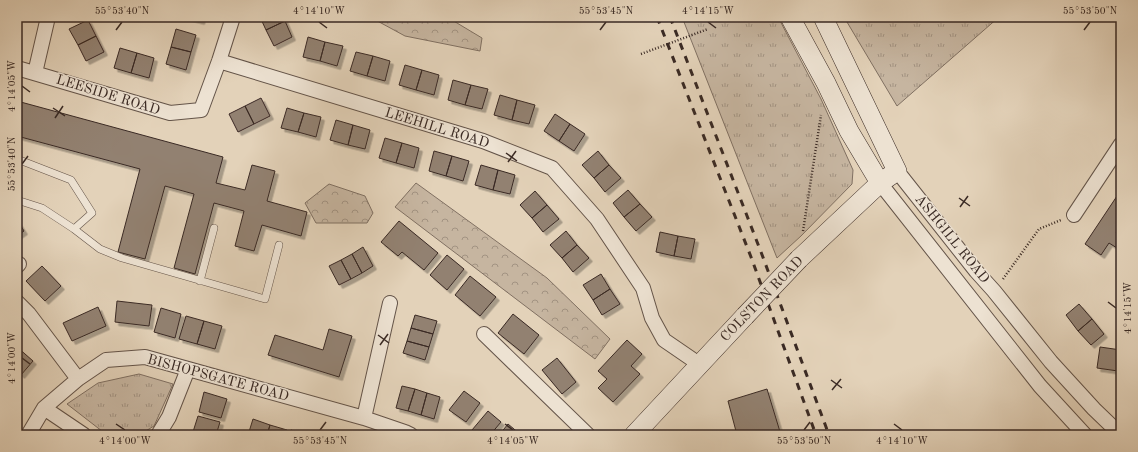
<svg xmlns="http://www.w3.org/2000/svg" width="1138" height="452" viewBox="0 0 1138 452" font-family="'Old Standard TT',serif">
  <defs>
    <pattern id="grass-tufts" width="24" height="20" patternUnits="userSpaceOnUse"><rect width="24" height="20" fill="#c6b5a0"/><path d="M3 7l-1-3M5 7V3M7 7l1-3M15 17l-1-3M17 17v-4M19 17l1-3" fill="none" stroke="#a29382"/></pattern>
    <pattern id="forest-crowns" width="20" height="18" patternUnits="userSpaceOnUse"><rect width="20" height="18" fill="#c6b5a0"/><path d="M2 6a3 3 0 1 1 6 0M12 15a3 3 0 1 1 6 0" fill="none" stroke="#a29382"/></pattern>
    <filter id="shadow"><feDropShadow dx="3.5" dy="3.5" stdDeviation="0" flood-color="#0004"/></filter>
  </defs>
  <rect width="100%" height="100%" fill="#e3d2b9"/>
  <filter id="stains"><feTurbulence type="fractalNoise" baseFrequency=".005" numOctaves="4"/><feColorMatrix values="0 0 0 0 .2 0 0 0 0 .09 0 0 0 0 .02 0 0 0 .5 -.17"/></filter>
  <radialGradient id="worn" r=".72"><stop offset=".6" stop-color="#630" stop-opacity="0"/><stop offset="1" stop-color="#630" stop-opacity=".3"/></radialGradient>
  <path fill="url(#grass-tufts)" stroke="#807062" d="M682,17H778L821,99L853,170L852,184L801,236L777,258Z
    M844,17H999L897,106Z
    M139,374L173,384L154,426L139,435H107L67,404L98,383Z"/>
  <path fill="url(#forest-crowns)" stroke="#807062" d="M370,17H447L482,38L480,51L405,36Z
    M416,183L547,278L610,339L595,359L395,207Z
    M329,184L365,196L373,213L367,223H316L305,203Z"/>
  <path fill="#928171" stroke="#3a2a24" filter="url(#shadow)" d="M186,17H202L201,21Z
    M260,17H283L285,21L266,30Z
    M88,20L96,36L78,45L69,29Z
    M285,21L292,37L274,46L266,30Z
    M176,29L196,35L191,52L171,47Z
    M96,36L104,52L86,61L78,45Z
    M308,37L325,42L320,61L303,57Z
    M325,42L343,46L337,66L320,61Z
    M171,47L191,52L186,70L166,64Z
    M120,48L137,53L131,73L114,68Z
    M356,52L373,56L367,76L350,71Z
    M137,53L154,58L149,78L131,73Z
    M373,56L390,61L385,81L367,76Z
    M405,65L422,70L416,90L399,85Z
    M422,70L439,75L434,95L416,90Z
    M453,80L471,85L465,105L448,100Z
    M471,85L488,89L482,109L465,105Z
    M500,95L517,100L512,120L494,115Z
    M261,98L270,116L254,124L245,106Z
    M517,100L535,105L529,124L512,120Z
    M17,101L223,157L216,183L245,190L252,165L275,171L267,201L307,212L301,236L262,225L254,251L235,246L244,211L214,203L195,274L174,268L194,194L165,186L145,259L118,252L140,169L17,136Z
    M245,106L254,124L238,132L229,114Z
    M287,108L304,113L298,132L281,128Z
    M304,113L321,117L316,137L298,132Z
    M555,114L570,124L559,141L544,131Z
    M336,120L353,125L348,145L330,140Z
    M570,124L585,134L574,151L559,141Z
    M353,125L370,130L365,149L348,145Z
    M385,138L402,143L396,163L379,158Z
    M402,143L419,148L414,168L396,163Z
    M434,151L452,156L446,176L429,171Z
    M598,151L609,165L594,178L582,165Z
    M452,156L469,161L463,181L446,176Z
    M481,165L498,170L493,190L475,185Z
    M609,165L621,178L605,192L594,178Z
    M498,170L515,175L510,194L493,190Z
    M628,190L640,204L624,217L613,203Z
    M1121,190V226L1116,233L1121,236V242L1117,248L1109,243L1101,255L1085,244Z
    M535,191L547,205L532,218L520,205Z
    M640,204L652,217L636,231L624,217Z
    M547,205L559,219L543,232L532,218Z
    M17,220L24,231L17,236Z
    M399,221L438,253L424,270L402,252L398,256L381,242Z
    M566,231L577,245L562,258L550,245Z
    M660,232L678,236L674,256L656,252Z
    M678,236L695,239L691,259L674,256Z
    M577,245L589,258L573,272L562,258Z
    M363,247L373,266L362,273L352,254Z
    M352,254L362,273L351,279L341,260Z
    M447,255L464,269L447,290L430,275Z
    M341,260L351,279L339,285L329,266Z
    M42,266L61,286L45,301L26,281Z
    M601,274L610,289L593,300L583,285Z
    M470,276L496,297L480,316L455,295Z
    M610,289L620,304L602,315L593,300Z
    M117,301L152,305L149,326L115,322Z
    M1079,304L1092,319L1078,331L1066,315Z
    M98,307L106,326L72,341L63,323Z
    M161,308L181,314L175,338L154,332Z
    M513,314L539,335L524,354L498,333Z
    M415,315L437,321L433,334L411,328Z
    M186,316L204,321L197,344L179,339Z
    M1092,319L1104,334L1091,345L1078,331Z
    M204,321L222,326L215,349L197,344Z
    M411,328L433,334L429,347L407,341Z
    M329,329L352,336L339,377L268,355L275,335L323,350Z
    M627,340L642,354L631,366L640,374L613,402L598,388L607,379L598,371Z
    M407,341L429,347L425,360L403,353Z
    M17,347L33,361L21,375L17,371Z
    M1100,347L1121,350L1118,371L1097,368Z
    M1121,355V372L1118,371Z
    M557,358L576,382L562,394L542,370Z
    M402,386L415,389L408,411L396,408Z
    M415,389L427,393L421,415L408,411Z
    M767,389L781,435H737L728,401Z
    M464,391L480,403L466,422L449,410Z
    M204,392L227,399L221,418L199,412Z
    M427,393L440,397L434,419L421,415Z
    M488,411L501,422L490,435H478L472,430Z
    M198,416L220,422L216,435H192Z
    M253,419L270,425L267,435H248Z
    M508,424L521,435H499Z
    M270,425L287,430L285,435H267Z
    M291,430L307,435H290Z"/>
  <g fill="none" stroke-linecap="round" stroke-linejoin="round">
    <defs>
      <path id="lane" d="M17,159L71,180L92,213L74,229L42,208L17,200
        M74,229L100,249L122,258L265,299L279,245
        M200,281L214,228
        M1071,435L1077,427"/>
      <path id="street" d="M219,61L483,141L552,168L597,219L643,288L652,318L664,340L699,364
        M17,68L170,113L201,110L219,61L233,17
        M35,73L48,17
        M897,171L976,271L994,291L1051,362L1094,409L1121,435
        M880,183L1040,386L1085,435
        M1074,215L1121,144
        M17,266L19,264
        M17,302L29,314L78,379
        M484,334L588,435
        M44,408L84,435
        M364,418L390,303
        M28,435L44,408L78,379L106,360L145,357L364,418L405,432L411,435
        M158,435L169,417L188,369"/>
      <path id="secondary" d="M790,17L826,83L849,131L880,183
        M799,259L880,183L897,171L823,17
        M634,435L745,316"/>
    </defs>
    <use href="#lane" stroke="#645449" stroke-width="8"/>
    <use href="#street" stroke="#645449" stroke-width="16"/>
    <use href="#secondary" stroke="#3a2a24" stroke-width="20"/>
    <path stroke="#3a2a24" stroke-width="2.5" stroke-dasharray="1 2" stroke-linecap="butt" d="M803,231L821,115
      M1003,279L1039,229L1061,220"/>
    <use href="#lane" stroke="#ede2d2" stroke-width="7"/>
    <use href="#street" stroke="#ede2d2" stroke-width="14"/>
    <use href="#secondary" stroke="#ede2d2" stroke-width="19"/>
    <path stroke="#3a2a24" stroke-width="3" stroke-dasharray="7 7" stroke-linecap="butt" d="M657,17L751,257L816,435
      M670,17L761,252L829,435"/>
    <defs>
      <path id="secondary-bridge" d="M745,316L799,259"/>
    </defs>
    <use href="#secondary-bridge" stroke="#3a2a24" stroke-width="20" stroke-linecap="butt"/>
    <path stroke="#3a2a24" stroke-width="2.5" stroke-dasharray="1 2" stroke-linecap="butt" d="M641,54L708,29"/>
    <use href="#secondary-bridge" stroke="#ede2d2" stroke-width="19"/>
  </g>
  <path fill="none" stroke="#3a2a24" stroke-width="1.5" d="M319,22L327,28M708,22L716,28M116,30L122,22M600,30L606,22M1084,30L1090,22M22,86L30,92M53,108L65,116M55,118L63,106M506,153L517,161M508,162L516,151M22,164L28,156M959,198L970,206M960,207L968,196M1108,302L1116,308M378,335L389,343M380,345L388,334M22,358L30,364M831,380L842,388M832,390L841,379M116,424L125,430M505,424L513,430M894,424L902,430M320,430L326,422M804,430L810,422"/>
  <g text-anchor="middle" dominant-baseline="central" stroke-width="3" stroke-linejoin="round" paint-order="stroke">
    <g font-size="14" fill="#3a2a24" stroke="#ede2d2">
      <text transform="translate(108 95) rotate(17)">LEESIDE ROAD</text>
      <text transform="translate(437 128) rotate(17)">LEEHILL ROAD</text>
      <text transform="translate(952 239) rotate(51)">ASHGILL ROAD</text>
      <text transform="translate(762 299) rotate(-46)">COLSTON ROAD</text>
      <text transform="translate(218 378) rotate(15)">BISHOPSGATE ROAD</text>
    </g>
  </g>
  <rect width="1138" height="452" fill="none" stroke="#e3d2b9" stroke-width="44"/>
  <rect x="22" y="22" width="1094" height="408" fill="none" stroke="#3a2a24" stroke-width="1.5"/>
  <g font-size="10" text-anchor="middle" fill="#3a2a24">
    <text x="122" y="14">55°53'40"N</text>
    <text x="319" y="14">4°14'10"W</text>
    <text x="606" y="14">55°53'45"N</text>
    <text x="708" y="14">4°14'15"W</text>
    <text x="1090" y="14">55°53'50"N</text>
    <text transform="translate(11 86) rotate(-90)" y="4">4°14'05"W</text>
    <text transform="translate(11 164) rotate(-90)" y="4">55°53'40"N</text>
    <text transform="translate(1127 308) rotate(-90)" y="4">4°14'15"W</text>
    <text transform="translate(11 358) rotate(-90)" y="4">4°14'00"W</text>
    <text x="125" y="444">4°14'00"W</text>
    <text x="320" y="444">55°53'45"N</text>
    <text x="513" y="444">4°14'05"W</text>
    <text x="804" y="444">55°53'50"N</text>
    <text x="902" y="444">4°14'10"W</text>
  </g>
  <rect width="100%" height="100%" filter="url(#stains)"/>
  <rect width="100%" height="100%" fill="url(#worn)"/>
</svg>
